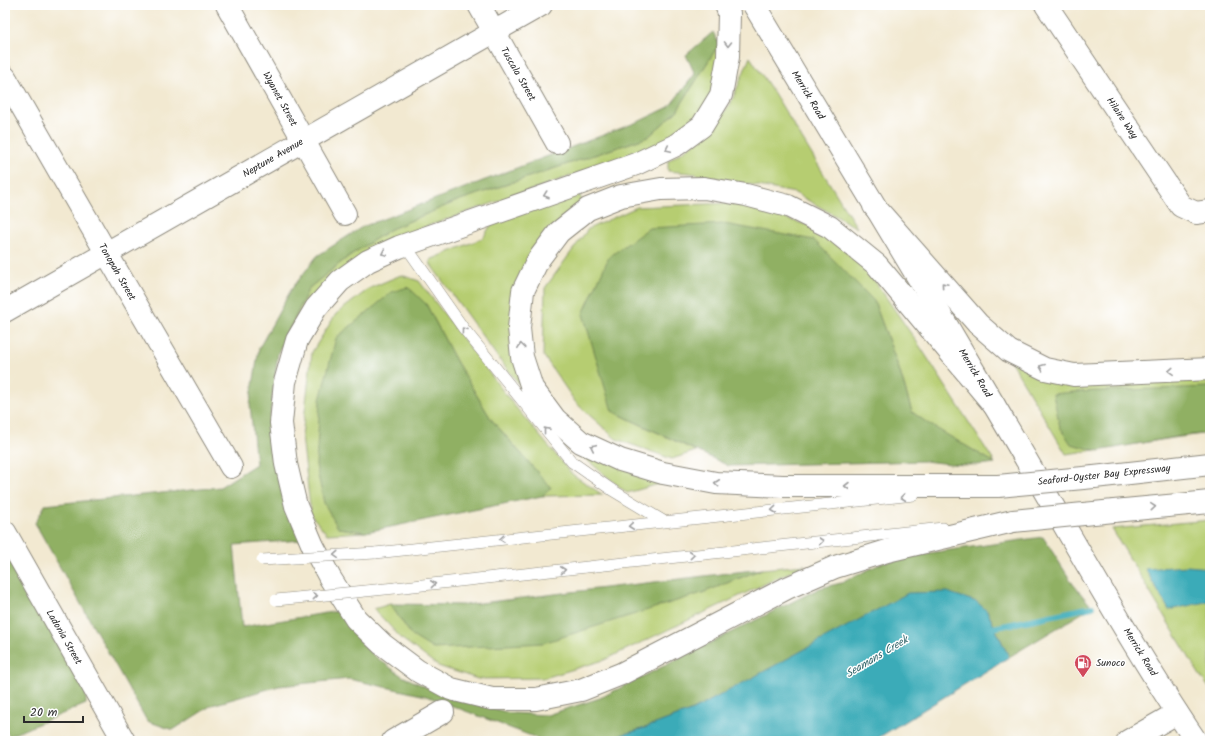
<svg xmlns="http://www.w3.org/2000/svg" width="1215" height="746" viewBox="0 0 1215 746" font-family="Kalam,sans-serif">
  <rect width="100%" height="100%" fill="#fff"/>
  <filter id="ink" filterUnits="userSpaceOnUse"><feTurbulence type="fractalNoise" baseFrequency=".025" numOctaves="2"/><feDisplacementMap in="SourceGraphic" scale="8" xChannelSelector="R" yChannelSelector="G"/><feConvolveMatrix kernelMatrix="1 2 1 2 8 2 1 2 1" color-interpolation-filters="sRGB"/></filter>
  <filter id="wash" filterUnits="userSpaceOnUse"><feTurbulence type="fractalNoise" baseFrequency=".012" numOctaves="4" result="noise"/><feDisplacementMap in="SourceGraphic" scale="16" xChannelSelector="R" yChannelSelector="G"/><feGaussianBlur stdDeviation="0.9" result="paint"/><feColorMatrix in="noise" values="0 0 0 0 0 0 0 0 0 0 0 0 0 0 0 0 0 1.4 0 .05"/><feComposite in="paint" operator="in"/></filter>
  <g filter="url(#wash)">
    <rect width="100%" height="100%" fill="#f2e9d1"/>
    <path fill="#b6cd71" stroke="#707c4e" d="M719,44L720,63L709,102L687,128L651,148L396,237L312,301L278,353L309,288L349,256L391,229L457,201L648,137L677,111Z
      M750,57L774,93L857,228L795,193L690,173L668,171V161L702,139L730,105Z
      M578,192L584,205L528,262L523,382L570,438L666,482L627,493L564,441L496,355L431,265L430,260L483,238L494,220Z
      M730,203L808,225L859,258L921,348L995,463L928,424L912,412L899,369L874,301L612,411L696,451L672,459L616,439L576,403L543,355L545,288L588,229L637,207Z
      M401,275L419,281L513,404L572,474L603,495L542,496L551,488L491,419L456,361L426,304L338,528L366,532L327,534L311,515L302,436L312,352L336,314L370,288Z
      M1010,360L1040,374L1210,375V433C1162,439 1114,448 1066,454Z
      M1210,520V689L1199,674L1112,529Z
      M805,565L604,660L544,678L478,679L438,666L402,639L374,609L390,604L412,636L702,593L762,569Z"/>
    <path fill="#90b063" stroke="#5e6e47" d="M713,32L719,44L677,111L648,137L457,201L391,229L349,256L309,288L278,353L270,417L293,523L302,540L234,545L242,627L338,611L373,655L402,676L448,697L510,713L547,715L600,698L820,588L841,583L882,563L929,553L1043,537L1073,584L1092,607L1009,657L987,611L693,710L642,729L621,735L617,741H540L534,737L426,696L349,679L279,686L212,705L173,730L147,721L35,523L45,505L220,487L256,464L250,404L259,348L291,290L317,256L362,227L640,121L669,107L695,74L686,55Z
      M724,224L814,240L874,301L899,369L912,412L929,424L995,463C971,467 949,464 925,461L729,466L612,411L583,314L609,257L649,228Z
      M408,287L426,304L456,361L491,419L551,488L542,496L366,532L338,528L324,503L316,465L320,400L336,338L392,292Z
      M1210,387V433L1181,436L1098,451L1071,444L1060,427L1053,394L1074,392Z
      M5,552L86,689V704L9,736L5,730Z
      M762,569L702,593L543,643L433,649L412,636L390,604L464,605Z"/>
    <path fill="#3babb8" stroke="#336b72" d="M1187,566L1210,568V601L1169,610L1145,569Z
      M947,592L977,602L987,611L1009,657L873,741H617L621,735L642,729L693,710L908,593Z"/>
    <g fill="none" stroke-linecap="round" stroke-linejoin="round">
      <path stroke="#3babb8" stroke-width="6" d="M988,629L1092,607"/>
    </g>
  </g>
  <g filter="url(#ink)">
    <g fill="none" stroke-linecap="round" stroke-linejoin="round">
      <defs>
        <path id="lane" d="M405,245L464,329L572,462L612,490L665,522
          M375,553L914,495
          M395,588L943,528"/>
        <path id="street" d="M227,5L345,214
          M479,5L557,143
          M1046,5L1181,206L1196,213L1210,211
          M5,77L107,254L231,467
          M5,311L541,5
          M5,532L124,741
          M393,741L443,712
          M1128,741L1177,713"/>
        <path id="primary" d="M754,5C834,138 915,271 994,405C1061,517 1123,633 1196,741"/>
        <path id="highway" d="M726,5L729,13L728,57L721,95L702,126L676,145L636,164L399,247L368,261L340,281L316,308L297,340L285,382L281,423L286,464L296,506L313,546L330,578L356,619L382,644L418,671L451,689L492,699H536L581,690L621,674L787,588L835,567L887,551L1013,521
          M874,206L978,324L1009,351L1045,369L1074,375L1210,369
          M994,405L877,265L830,227L788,206L746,195L704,188L661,189L621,196L588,209L559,232L538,260L523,291L519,328L522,357L532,388L555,419L581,442L620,460L663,473L716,483L783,486H998
          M1094,477L1210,464
          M1114,511L1210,502"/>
      </defs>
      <use href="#lane" stroke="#8e8a7e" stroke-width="12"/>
      <use href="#street" stroke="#8e8a7e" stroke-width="24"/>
      <use href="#primary" stroke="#8e8a7e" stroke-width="24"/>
      <use href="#highway" stroke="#8e8a7e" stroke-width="24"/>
      <use href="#lane" stroke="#fff" stroke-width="11"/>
      <use href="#street" stroke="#fff" stroke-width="22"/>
      <use href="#primary" stroke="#fff" stroke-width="22"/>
      <use href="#highway" stroke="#fff" stroke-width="22"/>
      <defs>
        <path id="lane-bridge" d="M262,560L375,553
          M276,600L395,588"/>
        <path id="highway-bridge" d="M998,486L1094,477
          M1013,521L1114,511"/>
      </defs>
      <use href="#lane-bridge" stroke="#8e8a7e" stroke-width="12" stroke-linecap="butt"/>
      <use href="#highway-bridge" stroke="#8e8a7e" stroke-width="24" stroke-linecap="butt"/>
      <use href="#lane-bridge" stroke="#fff" stroke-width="11"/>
      <use href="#highway-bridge" stroke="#fff" stroke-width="22"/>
    </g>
    <defs><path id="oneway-chevron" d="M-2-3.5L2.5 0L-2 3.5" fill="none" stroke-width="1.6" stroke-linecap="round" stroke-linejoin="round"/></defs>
    <g stroke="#a0a0a0">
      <use href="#oneway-chevron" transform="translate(728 44) rotate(91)"/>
      <use href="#oneway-chevron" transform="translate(668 149) rotate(155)"/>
      <use href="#oneway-chevron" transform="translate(546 195) rotate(161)"/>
      <use href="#oneway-chevron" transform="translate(384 253) rotate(155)"/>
      <use href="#oneway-chevron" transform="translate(944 285) rotate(-131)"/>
      <use href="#oneway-chevron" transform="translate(464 330) rotate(-127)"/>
      <use href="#oneway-chevron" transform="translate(521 346) rotate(-97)"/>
      <use href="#oneway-chevron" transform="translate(1042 367) rotate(-158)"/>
      <use href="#oneway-chevron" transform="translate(1171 371) rotate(177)"/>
      <use href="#oneway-chevron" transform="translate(546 430) rotate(-129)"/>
      <use href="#oneway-chevron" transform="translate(593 447) rotate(-155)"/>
      <use href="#oneway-chevron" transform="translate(717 483) rotate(-174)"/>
      <use href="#oneway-chevron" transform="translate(847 486) rotate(-180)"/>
      <use href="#oneway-chevron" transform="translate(903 497) rotate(174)"/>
      <use href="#oneway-chevron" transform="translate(1153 507) rotate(-5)"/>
      <use href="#oneway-chevron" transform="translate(774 510) rotate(174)"/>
      <use href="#oneway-chevron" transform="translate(631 526) rotate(174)"/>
      <use href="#oneway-chevron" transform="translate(502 539) rotate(174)"/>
      <use href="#oneway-chevron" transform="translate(821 541) rotate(-6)"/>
      <use href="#oneway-chevron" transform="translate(336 555) rotate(176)"/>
      <use href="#oneway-chevron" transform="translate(692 555) rotate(-6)"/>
      <use href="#oneway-chevron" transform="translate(563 570) rotate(-6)"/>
      <use href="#oneway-chevron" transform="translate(433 584) rotate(-6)"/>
      <use href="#oneway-chevron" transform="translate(315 596) rotate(-6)"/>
    </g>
  </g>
  <defs>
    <symbol id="fuel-pin" viewBox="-11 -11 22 30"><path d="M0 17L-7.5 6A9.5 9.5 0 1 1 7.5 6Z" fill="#d1495b" stroke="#fff"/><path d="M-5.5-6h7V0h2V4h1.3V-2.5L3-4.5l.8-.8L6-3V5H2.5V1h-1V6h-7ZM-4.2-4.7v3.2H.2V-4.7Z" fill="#fff"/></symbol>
  </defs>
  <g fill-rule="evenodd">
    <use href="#fuel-pin" x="1073" y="653" width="20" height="27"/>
  </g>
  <g text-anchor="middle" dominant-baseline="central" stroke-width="3" stroke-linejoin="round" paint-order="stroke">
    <g font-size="10" fill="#2b2b2b" stroke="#fff">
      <text transform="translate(518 74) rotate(60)">Tuscala Street</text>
      <text transform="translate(808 95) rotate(59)">Merrick Road</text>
      <text transform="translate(280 99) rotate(61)">Wyanet Street</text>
      <text transform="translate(1122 118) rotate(56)">Hilaire Way</text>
      <text transform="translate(273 158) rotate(-30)">Neptune Avenue</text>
      <text transform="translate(117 272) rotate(60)">Tonopah Street</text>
      <text transform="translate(975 373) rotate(59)">Merrick Road</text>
      <text transform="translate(1104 475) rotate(-6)">Seaford-Oyster Bay Expressway</text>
      <text transform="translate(64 637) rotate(60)">Ladonia Street</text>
      <text transform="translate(1140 652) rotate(58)">Merrick Road</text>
    </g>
    <g font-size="10" fill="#2b2b2b" stroke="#fff" text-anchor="start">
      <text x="1096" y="663">Sunoco</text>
    </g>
    <g font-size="11" font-style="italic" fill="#32656a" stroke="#fff">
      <text transform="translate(877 657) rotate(-31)">Seamans Creek</text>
    </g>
  </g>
  <rect width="1215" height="746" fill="none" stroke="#fff" stroke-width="20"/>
  <path d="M24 716v6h59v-6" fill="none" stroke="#2b2b2b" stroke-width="2"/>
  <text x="30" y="716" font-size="12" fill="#2b2b2b" stroke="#ffffff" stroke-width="3" paint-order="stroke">20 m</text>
</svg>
